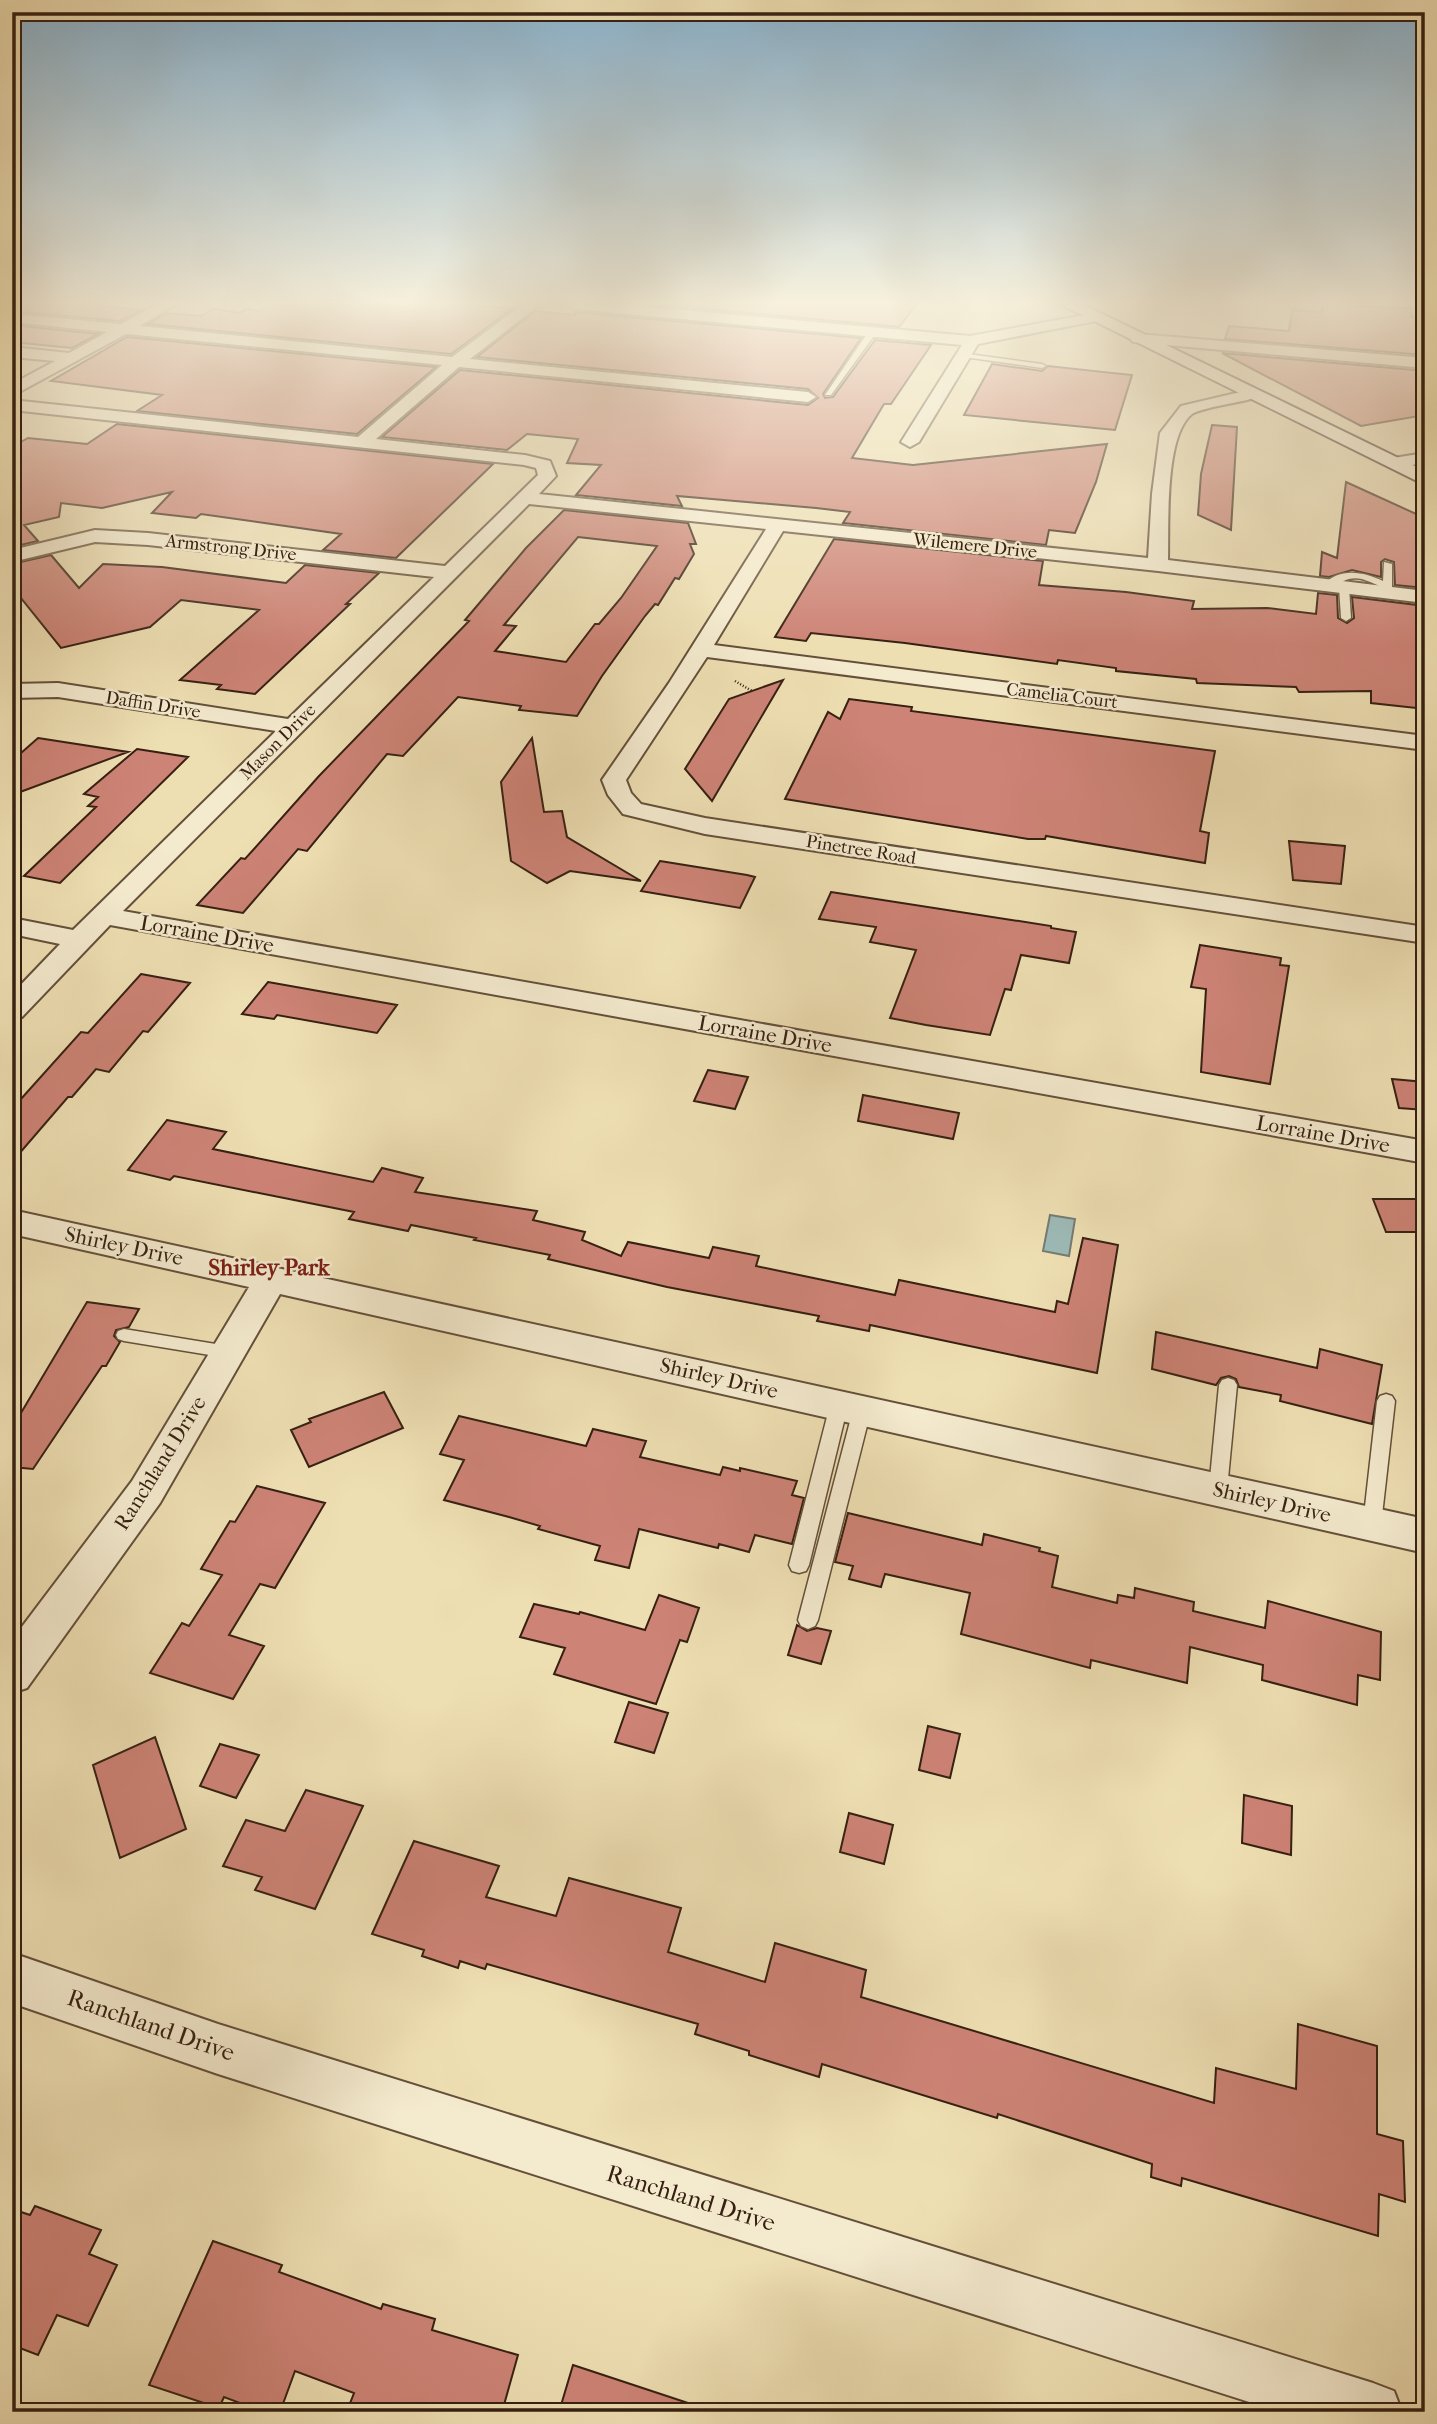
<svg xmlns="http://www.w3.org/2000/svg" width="1437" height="2424" viewBox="0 0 1437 2424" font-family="'IM FELL French Canon',serif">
  <rect width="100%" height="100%" fill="#eedfb3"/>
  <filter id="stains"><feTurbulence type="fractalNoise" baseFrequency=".00286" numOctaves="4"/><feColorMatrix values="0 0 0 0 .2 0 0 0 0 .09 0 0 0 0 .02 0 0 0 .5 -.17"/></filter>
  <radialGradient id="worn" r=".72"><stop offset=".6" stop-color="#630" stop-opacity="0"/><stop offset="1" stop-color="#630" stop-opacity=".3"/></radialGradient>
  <path fill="#9dbab7" stroke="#747c75" stroke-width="2" d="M1050,1215L1075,1219L1069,1256L1043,1251Z"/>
  <path fill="#cd8376" stroke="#362012" stroke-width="2" fill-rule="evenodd" d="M12,305H93L141,310L120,321L12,311Z
    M269,305H478L512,309L451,354L148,324L167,313L201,316L213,309L240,313L247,309L260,311Z
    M661,305H916L899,327Z
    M1322,305L1411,308L1412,317L1425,318V355L1225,339L1229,326L1289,331L1292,310L1322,312Z
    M535,311L575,315V312L861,338L823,394L825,398L833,397L875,340L931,345L891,404H884L852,458L913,465L1107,444L1096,482L1075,533L1049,530L1046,545L843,523L850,512L816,508L677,496L682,506L576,495L601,465L567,463L578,439L527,434L507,450L382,437L460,370L808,405L818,398L808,389L477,357Z
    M12,325L98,334L72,348L12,342Z
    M127,337L436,367L357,434L137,411L162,395L51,381Z
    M1222,353L1425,371V415L1361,426Z
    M992,364L1042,371L1048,366L1132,375L1115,430L964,415Z
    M117,424L493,464L396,558L323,550L341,534L201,514L196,518L152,513L172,492L102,508L61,503L59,517L24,525L38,541L12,547V447L28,438L87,444Z
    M1212,425L1237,427L1231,530L1198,515L1201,474Z
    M1346,482L1425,518V588L1395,585L1394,562L1385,559L1381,562V577L1352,570L1329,577L1320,576L1322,552L1337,558Z
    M564,510L688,523L696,544H690L694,554L679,579L675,578L658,605L655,604L645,616L602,676L577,716L519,710L521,706L458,697L403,756L387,754L307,851L298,849L243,913L197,905L241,858L245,859L319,776L469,621L465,620L526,548ZM578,537L657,546L621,598L599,624H595L566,662L495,651L516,626L504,625Z
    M834,539L1043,561L1039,585L1126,592L1194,601L1192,609L1267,608L1316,614L1318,593L1337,595L1338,618L1347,623L1354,618L1352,597L1425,606V709L1371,703V691L1299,692L1296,687L1197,683L1196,679L1116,671V668L1058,660L1057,664L905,643L811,633L806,641L775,637Z
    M51,555L79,588L103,564L162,567L286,583L305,565L379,573L346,604H350L255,694L217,689L221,685L180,680L259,610L181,600L150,627L61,648L12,587V564Z
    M783,680L712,801L685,769L729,699Z
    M849,699L912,707L911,711L1215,751L1200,831L1209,833L1205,863L1046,836L1045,839H1028L785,799L828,712L840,719Z
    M38,738L128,752L12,795V761Z
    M532,738L544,812L562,811L567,837L641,881L570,871L547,883L511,861L501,782Z
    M137,749L188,757L60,883L24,876L96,807L88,806L98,797L84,794Z
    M1289,841L1345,846L1341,884L1293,880Z
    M660,861L747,875L755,877L740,908L641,891Z
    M831,892L1051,926V928L1076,932L1069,963L1021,955L1011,990L1005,989L990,1035L926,1025L890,1018L916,950L870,942L876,927L819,919Z
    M1200,945L1281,958L1280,965L1289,966L1270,1084L1201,1072L1206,989L1191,987Z
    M141,974L190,983L148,1032L143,1031L109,1072L96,1069L72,1097H68L12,1162V1109L81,1032L88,1033Z
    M268,982L397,1005L377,1033L277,1015L274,1019L242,1014Z
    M708,1070L748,1077L735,1109L694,1101Z
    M1392,1079L1425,1082V1110L1399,1108Z
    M863,1095L959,1113L953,1139L858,1121Z
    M167,1120L226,1132L213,1149L373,1182L382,1168L423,1178L415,1192L537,1211L533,1220L585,1232L582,1240L621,1256L628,1242L709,1258L713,1247L759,1256L756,1266L895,1295L899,1280L1055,1312L1057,1301L1068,1304L1083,1238L1118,1245L1097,1373L870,1325L869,1331L817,1321L819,1316L667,1287L548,1259L550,1255L474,1240L476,1238L411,1225L408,1231L349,1219L354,1212L174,1176L170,1180L128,1170Z
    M1373,1199H1425V1232H1386Z
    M87,1302L139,1309L129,1327L116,1330L114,1336L120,1342L106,1366H102L33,1469L12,1467V1428Z
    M1156,1332L1317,1368L1320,1349L1382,1365L1372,1424L1280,1401L1281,1395L1239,1387L1236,1379L1229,1376L1221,1378L1216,1385L1152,1369Z
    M384,1392L403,1428L309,1467L291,1430L311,1422L309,1419Z
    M459,1416L586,1446L593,1429L646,1441L640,1457L720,1475L723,1467L740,1471V1468L797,1481L792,1495L804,1498L792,1544L755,1535L749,1552L719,1544L718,1548L639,1529L629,1568L595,1560L600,1546L538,1529L540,1526L509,1517L444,1500L464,1460L440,1454Z
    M257,1486L325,1503L275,1588L260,1584L229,1635L264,1646L233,1699L150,1673L182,1623L189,1626L222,1575L201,1569L230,1521L235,1522Z
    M848,1513L982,1545L984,1534L1040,1548L1039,1551L1058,1556L1052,1587L1117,1603L1118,1595L1134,1598L1135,1588L1194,1602L1193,1611L1265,1628L1268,1601L1381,1632L1380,1680L1358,1675L1357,1705L1262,1680L1263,1665L1190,1647L1187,1683L1091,1660L1090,1668L961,1634L970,1593L885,1574L881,1587L849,1579L853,1566L835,1562Z
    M659,1595L699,1608L687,1642L680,1640L656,1704L554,1674L565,1648L520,1637L534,1604L579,1614L580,1612L645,1630Z
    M797,1625L807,1631L817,1628L831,1631L821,1664L788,1655Z
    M629,1702L668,1713L654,1753L615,1742Z
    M928,1726L960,1734L950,1778L919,1770Z
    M155,1737L186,1829L120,1858L93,1765Z
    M220,1744L259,1755L236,1798L200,1786Z
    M306,1790L363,1806L315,1909L255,1890L262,1877L223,1866L246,1820L285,1831Z
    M1244,1795L1292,1806L1291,1855L1242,1843Z
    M849,1813L893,1825L884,1864L840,1852Z
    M414,1841L499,1866L486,1897L556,1916L569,1878L681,1908L668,1952L765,1982L775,1943L866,1970L861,1997L1214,2103L1216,2068L1296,2089L1298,2024L1377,2046V2134L1403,2141L1405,2202L1379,2194L1378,2236L1182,2178L1181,2186L1151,2177L1152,2164L998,2114L997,2118L822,2064L819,2077L749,2055V2051L695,2034L698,2024L487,1964L485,1969L460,1961L458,1968L422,1956L424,1950L372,1934Z
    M35,2206L101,2230L89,2254L117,2265L88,2326L57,2315L38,2355L12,2345V2209L30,2215Z
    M213,2241L282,2265L279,2272L381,2309L383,2304L435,2319L432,2330L518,2355L502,2412H366L349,2406L354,2393L295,2371L280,2412H264L224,2397L219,2408L149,2385Z
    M573,2365L697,2406L696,2412H559Z"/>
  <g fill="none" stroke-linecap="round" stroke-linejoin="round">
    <defs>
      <path id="lane" d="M869,331L876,333L831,395H825Z
        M961,353L1042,364L1046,366L1042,368L964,357Z
        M1384,562L1392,564V594H1386L1384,588C1355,575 1355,575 1328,588L1323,585C1340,567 1363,572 1383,581Z
        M1344,584L1349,587L1351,618L1346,621L1341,618L1339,587Z
        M124,1329L228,1346L234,1347L237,1352L234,1357L228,1358L124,1341L118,1339L116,1335L118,1331Z
        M1228,1378L1234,1380L1237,1385L1227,1489L1225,1494L1218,1497L1211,1494L1209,1489L1219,1385L1222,1380Z
        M1386,1394L1392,1396L1395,1401L1381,1524L1379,1530L1372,1532L1365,1530L1363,1524L1377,1401L1380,1396Z
        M839,1398L845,1400L848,1405L809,1565L806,1571L799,1573L792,1571L789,1565L830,1405L833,1400Z
        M862,1403L868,1405L871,1410L818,1620L815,1626L808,1629L801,1626L798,1620L853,1410L856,1405Z"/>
      <path id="street" d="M156,305H174L140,326L452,357L522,305H539L470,359L808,392L816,397L808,402L459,367L376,439L525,455L550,461L556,476L539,494L1148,558L1152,494L1160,433L1181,406L1249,390L1255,392L1257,395L1255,398C1242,402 1200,408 1192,414C1164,436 1169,526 1168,560L1425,591V603L1158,571L783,531L714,645L1425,736V750L707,657L626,780L631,793L641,804L705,818L1425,927V943L705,834L623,814L608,795L602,780L669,683L766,529L529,504L123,911L1425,1141V1163L110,925L22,1017L12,1020V994L60,944L12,934V918L73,930L276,731L58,697L12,698V684L58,683L288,719L434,577L148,545L95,542L12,562V550L95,530L148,533L445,566L538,475L536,468L524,465L12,410V400L358,437L442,365L126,334L12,396V384L55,361L12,357V347L69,353L107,332L12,322V314L121,324Z
        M567,305H627L970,336L1096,313L1103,317L1096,321L978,344L919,442L910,447L901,442L962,345L574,309Z
        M1138,334L1425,358V368L1133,342L1130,339Z
        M1425,453V463L1393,468L1384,463L1387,459Z
        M12,1210L1425,1519V1553L280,1294L160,1503L27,1688L12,1693V1640L132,1481L249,1287L12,1234Z
        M12,1953L218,2024L1373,2383L1394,2391L1402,2412H1281L218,2074L12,2003Z"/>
      <path id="secondary" d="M1062,305H1084L1425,471V485Z"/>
    </defs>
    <use href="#lane" stroke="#64503a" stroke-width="3"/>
    <use href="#street" stroke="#64503a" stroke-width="4"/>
    <use href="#secondary" stroke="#362012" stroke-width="4"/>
    <path stroke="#362012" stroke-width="2.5" stroke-dasharray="1 2" stroke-linecap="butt" d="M735,681L752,691"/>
    <use href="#lane" fill="#f4eace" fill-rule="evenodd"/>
    <use href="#street" fill="#f4eace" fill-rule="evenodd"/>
    <use href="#secondary" fill="#f4eace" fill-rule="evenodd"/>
  </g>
  <linearGradient id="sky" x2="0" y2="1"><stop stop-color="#8ab6d4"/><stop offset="0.47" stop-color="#f7f1dd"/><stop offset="1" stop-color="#f7f1dd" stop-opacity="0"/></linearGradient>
  <rect width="1437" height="645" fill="url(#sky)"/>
  <g text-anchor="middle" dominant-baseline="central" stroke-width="5" stroke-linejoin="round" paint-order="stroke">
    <g font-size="18" fill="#362012" stroke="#f4eace">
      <text transform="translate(975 546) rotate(6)">Wilemere Drive</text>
      <text transform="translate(231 548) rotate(6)">Armstrong Drive</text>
      <text transform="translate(1062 696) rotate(7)">Camelia Court</text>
      <text transform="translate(153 705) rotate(9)">Daffin Drive</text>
      <text transform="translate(278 742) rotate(-45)">Mason Drive</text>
      <text transform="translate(861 850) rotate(9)">Pinetree Road</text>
    </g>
    <g font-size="21" fill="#362012" stroke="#f4eace">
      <text transform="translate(207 934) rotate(10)">Lorraine Drive</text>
      <text transform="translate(765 1034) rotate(10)">Lorraine Drive</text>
      <text transform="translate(1323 1134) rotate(10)">Lorraine Drive</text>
      <text transform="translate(124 1246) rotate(12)">Shirley Drive</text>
      <text transform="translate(719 1378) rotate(13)">Shirley Drive</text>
      <text transform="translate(160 1463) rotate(-58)">Ranchland Drive</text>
      <text transform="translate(1272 1502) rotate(13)">Shirley Drive</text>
    </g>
    <g font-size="23" font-weight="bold" fill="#7a1f14" stroke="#f4eace">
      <text x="269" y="1267">Shirley Park</text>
    </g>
    <g font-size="24" fill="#362012" stroke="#f4eace">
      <text transform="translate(151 2025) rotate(19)">Ranchland Drive</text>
      <text transform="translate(691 2198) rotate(17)">Ranchland Drive</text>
    </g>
  </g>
  <rect width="1437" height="2424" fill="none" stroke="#eedfb3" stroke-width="42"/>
  <rect x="14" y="14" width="1409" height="2396" fill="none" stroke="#362012" stroke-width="3.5"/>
  <rect x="21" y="21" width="1395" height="2382" fill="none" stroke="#362012" stroke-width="2"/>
  <rect width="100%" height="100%" filter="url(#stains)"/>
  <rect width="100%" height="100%" fill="url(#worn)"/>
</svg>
